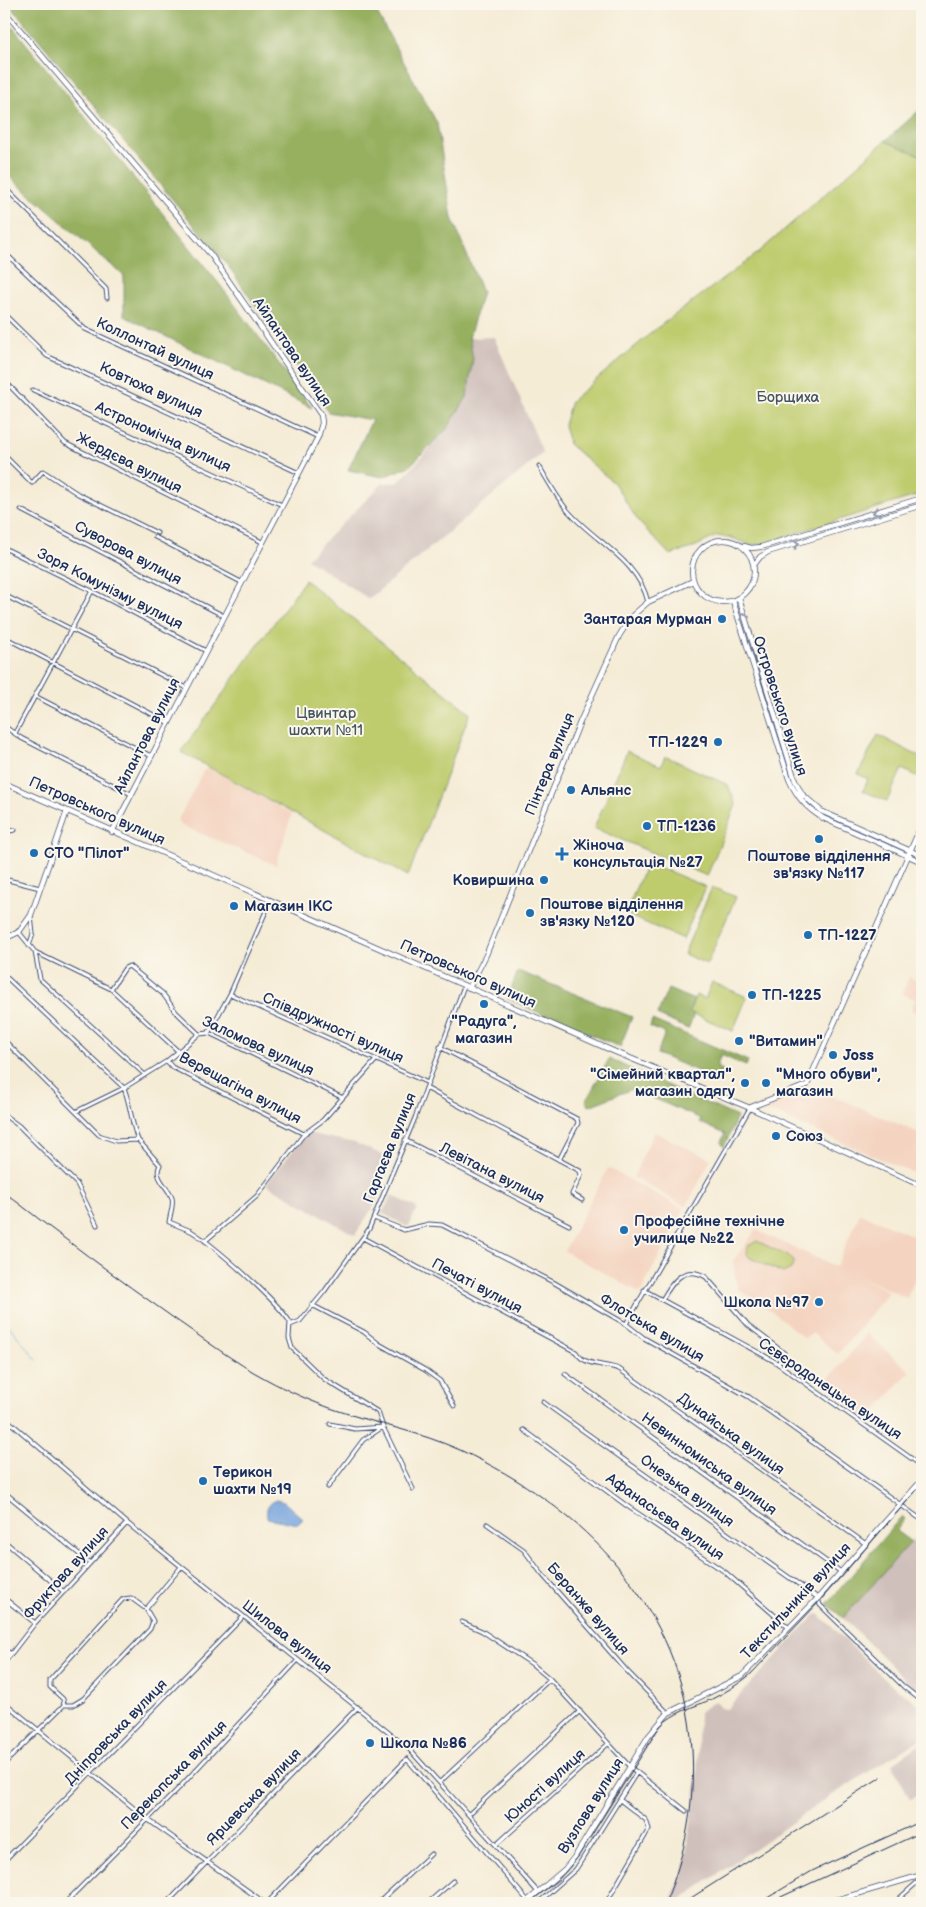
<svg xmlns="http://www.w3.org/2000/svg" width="926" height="1907" viewBox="0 0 926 1907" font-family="'Balsamiq Sans',sans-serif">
  <rect width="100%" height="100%" fill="#fbf7ec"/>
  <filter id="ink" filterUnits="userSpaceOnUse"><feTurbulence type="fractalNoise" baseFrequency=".02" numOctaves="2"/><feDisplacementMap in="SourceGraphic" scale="10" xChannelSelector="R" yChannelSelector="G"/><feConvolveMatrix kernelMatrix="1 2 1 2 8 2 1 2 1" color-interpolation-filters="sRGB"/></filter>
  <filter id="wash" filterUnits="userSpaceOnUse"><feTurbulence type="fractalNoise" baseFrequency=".0096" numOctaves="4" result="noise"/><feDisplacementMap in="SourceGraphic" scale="20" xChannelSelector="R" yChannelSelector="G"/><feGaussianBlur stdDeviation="1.12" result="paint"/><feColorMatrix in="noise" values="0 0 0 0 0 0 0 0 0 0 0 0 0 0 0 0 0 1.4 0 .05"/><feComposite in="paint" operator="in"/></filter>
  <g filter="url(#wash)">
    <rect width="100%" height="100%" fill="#f5ecd6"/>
    <path fill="#f4d3c0" d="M208,768L292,814L276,865L180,825L178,820L204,770Z
      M909,977L922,983V1015L911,1010L915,999L902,994Z
      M807,1085L922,1134V1177L757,1106Z
      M654,1132L711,1159L686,1207L633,1177Z
      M608,1168L684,1209L640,1293L564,1251Z
      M860,1213L922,1240V1263L907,1298L855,1275L889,1292L838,1354L812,1333L804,1338L773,1312L737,1288L733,1261L756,1230L836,1267Z
      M867,1334L910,1371L868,1420L825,1383Z"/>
    <path fill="#d0c0bc" d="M494,337L543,453L369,599L307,559L383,483L399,482L447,429L468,393L473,358L469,338Z
      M307,1133L355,1143L392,1159L375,1204L355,1235L266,1184Z
      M392,1195L417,1208L408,1227L382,1213Z
      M922,1530V1696L843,1618Z
      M819,1614L889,1683L922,1706V1738L826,1799L676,1903H669L683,1873L697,1783L699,1712L715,1701L720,1708L727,1709L815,1615Z
      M922,1743V1793L910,1799L892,1764Z"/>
    <path fill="#bfcc6e" stroke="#6d7e66" d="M885,141L922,156V494L761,544L751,545L732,538L717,536L692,548L670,555L638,521L614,483L569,444L564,425L571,401L657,328L758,253Z
      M305,580L470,713L408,876L181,752Z
      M878,735L922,758V779L902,769L887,801L863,791L868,779L858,774Z
      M627,751L661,766L665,756L728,785L736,805L707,876L594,828Z
      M647,862L706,887L683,939L625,914Z
      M712,887L736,897L707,964L684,954Z
      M712,982L747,997L733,1031L689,1012L696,995L705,999Z
      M757,1241L792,1258L794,1262L791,1269L783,1273L750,1258L747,1254L748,1246Z"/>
    <path fill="#97b061" stroke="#597060" d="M9,4H372L437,123L452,218L482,292L469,338L473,358L467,397L447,429L410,466L383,477L348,470L372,420L328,412L229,267Z
      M4,16L220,285L312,408L124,316V276L4,172Z
      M922,108V156L885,141Z
      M518,971L632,1017L620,1047L507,999Z
      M668,989L694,1000L689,1012L694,1014L688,1029L657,1015Z
      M652,1020L748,1061L746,1066L721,1055L716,1067L725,1071L721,1081L657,1054L665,1033L650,1027Z
      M609,1059L737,1117L724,1147L721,1142L725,1134L699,1122L701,1119L632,1089L589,1106L586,1101Z
      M902,1516L905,1519L896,1531L911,1542L843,1618L827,1604Z"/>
    <path fill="#72a1db" stroke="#46689c" d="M276,1500L284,1502L303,1519L298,1524L267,1518C266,1508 267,1503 276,1500Z"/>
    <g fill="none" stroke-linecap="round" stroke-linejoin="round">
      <path stroke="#72a1db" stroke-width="1" d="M4,1320L37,1360"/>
    </g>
  </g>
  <g filter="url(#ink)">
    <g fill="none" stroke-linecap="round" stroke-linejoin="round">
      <defs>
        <path id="street" d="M4,187L106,289L107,298
          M4,252L85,329L318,437
          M4,314L47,356L299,473
          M4,380L65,443L262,542
          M33,390L282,505
          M4,455L32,483L43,471L78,494L157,533
          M539,466C548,481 557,498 568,511C595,542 638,560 648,602
          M21,510L224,616
          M155,537L241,582
          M4,548L92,591L206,651
          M4,595L187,688
          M4,637L169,723
          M35,696L151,756
          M4,726L21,738L131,794
          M15,733L92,591
          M4,832L15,830
          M4,879L40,888
          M18,931L35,952L111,989L179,1052
          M29,946L33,934L31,916
          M35,952L40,979L145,1075
          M4,975L124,1088C131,1106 131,1123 138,1140
          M111,989L125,968L129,966L163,994L176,1012L199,1034L209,1033L341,1097
          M230,994L428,1083
          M209,1032L230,994L270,902
          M4,1040L99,1135L116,1141L138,1140L160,1165C153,1177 168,1187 172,1198C174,1204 170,1215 169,1222C176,1225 184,1228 191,1231C215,1246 275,1299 290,1322L289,1338L292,1348L324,1379L378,1412L383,1427L355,1429L330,1424
          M440,1047L577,1119L578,1123L559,1160
          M167,1061L172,1067L304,1134
          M426,1088L580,1171L581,1175L572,1194L582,1200
          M77,1111L124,1088L167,1061L199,1034
          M4,1115L19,1126L77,1184L97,1225
          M405,1140L569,1225
          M374,1218L404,1230L429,1224L442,1225L553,1282L626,1324L644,1338L749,1397L922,1520
          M363,1238L576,1352C585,1367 604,1363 619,1369L866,1544
          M205,1241L257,1196L304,1134L323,1120L376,1060
          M644,1290L774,1361L922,1466
          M662,1300C672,1282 684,1264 706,1277L748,1325L784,1353L778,1364
          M312,1305L364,1332L379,1344L425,1370L440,1381L454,1406
          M626,1324L750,1108
          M290,1325L300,1321L324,1292L369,1229L415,1118L464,986
          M565,1374L841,1572
          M543,1402L818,1598L820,1605L904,1687L922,1701
          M4,1417L127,1523L409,1749L538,1892
          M524,1430L627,1506L725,1572L789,1628
          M328,1487L363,1440L383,1427L413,1489
          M4,1492L90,1563
          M487,1524L524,1550L541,1573L626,1670L668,1713
          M4,1541L64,1592
          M4,1598L35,1623
          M462,1622L482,1631L532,1664L550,1679L630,1767L686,1811
          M4,1649L11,1654
          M4,1663L35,1623L127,1523
          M4,1702L147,1819L265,1903
          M64,1705L63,1699L50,1687V1680L123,1599L131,1598L146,1609
          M4,1764L64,1705H73L83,1699L150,1629L153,1621L146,1609L181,1567
          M440,1782L550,1679
          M469,1814L580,1711
          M497,1844L608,1744
          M4,1861L243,1617
          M65,1903L180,1787L298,1660
          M167,1903L358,1707
          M267,1903L407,1759L528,1901
          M378,1903L431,1854
          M428,1903L453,1881
          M538,1903L576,1869L637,1772
          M606,1903L649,1829L646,1820L620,1800
          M894,1903L922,1878"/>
        <path id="secondary" d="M4,11L211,255L321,415L322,423L318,437L112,832
          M692 571a31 31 0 1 1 62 0a31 31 0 1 1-62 0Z
          M744,546L751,548L761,547L922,498
          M754,565L760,557L768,552L922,505
          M739,598L795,780L802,794L821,811L922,856
          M733,601L789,779C797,797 806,808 823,818L922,862
          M4,783L613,1051L750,1108L922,1186
          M4,939L19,932L31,915L67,811
          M469,988L486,955L580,722L619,636L631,617L648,602L693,581
          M751,1107L807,1085L922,824
          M525,1903L565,1869L576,1855L648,1737L668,1713L742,1676L818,1598L922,1480
          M826,1903L922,1875"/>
      </defs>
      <use href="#street" stroke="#3c4b70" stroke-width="5"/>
      <use href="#secondary" stroke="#3c4b70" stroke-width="6"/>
      <use href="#street" stroke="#fff" stroke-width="3"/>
      <use href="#secondary" stroke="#fff" stroke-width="4.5"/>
      <path stroke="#1b2f5e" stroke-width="1" d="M529,1903L559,1879L578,1857L660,1726C674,1712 694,1707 712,1699C726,1692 739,1684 751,1674L818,1603L922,1484"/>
      <path stroke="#1b2f5e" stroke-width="1" d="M4,1192C60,1236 117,1278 175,1319C204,1339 234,1362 266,1379C288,1391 312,1402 336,1410C377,1424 420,1432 460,1450C584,1507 683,1608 692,1749C695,1802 686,1855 665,1903
        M770,1902L922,1832
        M683,1903L881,1777
        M759,1903L812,1871L922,1821"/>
    </g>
    <defs><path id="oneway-chevron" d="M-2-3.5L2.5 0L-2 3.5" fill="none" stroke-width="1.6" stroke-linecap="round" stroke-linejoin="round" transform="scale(1.25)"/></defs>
    <g stroke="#8d97ae">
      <use href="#oneway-chevron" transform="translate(876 512) rotate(163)"/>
      <use href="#oneway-chevron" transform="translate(796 544) rotate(-17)"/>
      <use href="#oneway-chevron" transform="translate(744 616) rotate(-107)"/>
    </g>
  </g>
  <g fill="#1f6fb2" stroke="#fbf7ec" stroke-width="2">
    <circle cx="722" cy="619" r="5"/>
    <circle cx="718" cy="742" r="5"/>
    <circle cx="571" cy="790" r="5"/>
    <circle cx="647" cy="826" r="5"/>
    <circle cx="819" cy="839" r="5"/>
    <circle cx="34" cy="853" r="5"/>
    <path d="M559.5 846.5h5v5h5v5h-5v5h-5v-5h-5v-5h5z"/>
    <circle cx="544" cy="880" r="5"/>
    <circle cx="234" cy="906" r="5"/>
    <circle cx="530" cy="913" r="5"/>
    <circle cx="808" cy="935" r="5"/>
    <circle cx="752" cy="995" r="5"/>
    <circle cx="484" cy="1004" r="5"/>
    <circle cx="739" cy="1041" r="5"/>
    <circle cx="833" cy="1055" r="5"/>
    <circle cx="745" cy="1083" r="5"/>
    <circle cx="766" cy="1083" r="5"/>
    <circle cx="776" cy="1136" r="5"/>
    <circle cx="624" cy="1230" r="5"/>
    <circle cx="819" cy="1302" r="5"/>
    <circle cx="203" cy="1481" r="5"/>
    <circle cx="370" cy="1743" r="5"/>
  </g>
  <g text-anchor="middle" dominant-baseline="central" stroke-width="4" stroke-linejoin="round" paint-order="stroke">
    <g font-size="15" fill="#1b2f5e" stroke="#fbf7ec">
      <text transform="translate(155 349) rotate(25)">Коллонтай вулиця</text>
      <text transform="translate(292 352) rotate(56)">Айлантова вулиця</text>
      <text transform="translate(151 390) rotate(25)">Ковтюха вулиця</text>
      <text transform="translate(163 437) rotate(25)">Астрономічна вулиця</text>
      <text transform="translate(129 463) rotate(27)">Жердєва вулиця</text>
      <text transform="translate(128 553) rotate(28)">Суворова вулиця</text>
      <text transform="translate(110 589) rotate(27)">Зоря Комунізму вулиця</text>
      <text transform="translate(780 706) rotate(72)">Островського вулиця</text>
      <text transform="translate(147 736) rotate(-63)">Айлантова вулиця</text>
      <text transform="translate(550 764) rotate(-68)">Пінтера вулиця</text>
      <text transform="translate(97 811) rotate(24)">Петровського вулиця</text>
      <text transform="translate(468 974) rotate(24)">Петровського вулиця</text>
      <text transform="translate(333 1028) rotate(24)">Співдружності вулиця</text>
      <text transform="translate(258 1046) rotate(25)">Заломова вулиця</text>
      <text transform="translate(240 1088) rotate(28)">Верещагіна вулиця</text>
      <text transform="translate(390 1148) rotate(-68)">Гаргаєва вулиця</text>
      <text transform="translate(492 1173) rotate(27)">Левітана вулиця</text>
      <text transform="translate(477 1286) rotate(28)">Печаті вулиця</text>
      <text transform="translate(652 1328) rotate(31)">Флотська вулиця</text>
      <text transform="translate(830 1389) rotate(34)">Сєвєродонецька вулиця</text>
      <text transform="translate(731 1434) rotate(36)">Дунайська вулиця</text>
      <text transform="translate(709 1464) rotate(36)">Невинномиська вулиця</text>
      <text transform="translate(687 1491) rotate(36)">Онезька вулиця</text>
      <text transform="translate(665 1517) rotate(35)">Афанасьєва вулиця</text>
      <text transform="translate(66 1573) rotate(-48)">Фруктова вулиця</text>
      <text transform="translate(796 1601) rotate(-47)">Текстильників вулиця</text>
      <text transform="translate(588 1609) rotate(49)">Беранже вулиця</text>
      <text transform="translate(287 1637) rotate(38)">Шилова вулиця</text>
      <text transform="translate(116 1732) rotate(-46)">Дніпровська вулиця</text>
      <text transform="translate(174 1775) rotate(-46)">Перекопська вулиця</text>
      <text transform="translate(545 1786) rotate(-42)">Юності вулиця</text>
      <text transform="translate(254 1797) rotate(-46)">Ярцевська вулиця</text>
      <text transform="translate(591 1806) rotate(-58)">Вузлова вулиця</text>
    </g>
    <g font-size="15" fill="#445662" stroke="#fbf7ec">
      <text x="788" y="397">Борщиха</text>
      <text x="326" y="713">Цвинтар<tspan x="326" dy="17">шахти №11</tspan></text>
    </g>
    <g font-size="15" font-weight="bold" fill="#1b2f5e" stroke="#fbf7ec" text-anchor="start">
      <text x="712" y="619" text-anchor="end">Зантарая Мурман</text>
      <text x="708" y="742" text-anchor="end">ТП-1229</text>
      <text x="581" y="790">Альянс</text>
      <text x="657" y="826">ТП-1236</text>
      <text x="573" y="845">Жіноча<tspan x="573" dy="17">консультація №27</tspan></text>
      <text x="44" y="853">СТО "Пілот"</text>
      <text x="819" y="856" text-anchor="middle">Поштове відділення<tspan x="819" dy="17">зв'язку №117</tspan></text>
      <text x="534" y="880" text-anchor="end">Ковиршина</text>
      <text x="540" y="904">Поштове відділення<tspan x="540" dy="17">зв'язку №120</tspan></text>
      <text x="244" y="906">Магазин ІКС</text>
      <text x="818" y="935">ТП-1227</text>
      <text x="762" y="995">ТП-1225</text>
      <text x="484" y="1021" text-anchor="middle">"Радуга",<tspan x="484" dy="17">магазин</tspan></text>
      <text x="749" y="1041">"Витамин"</text>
      <text x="843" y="1055">Joss</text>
      <text x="735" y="1074" text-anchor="end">"Сімейний квартал",<tspan x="735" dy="17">магазин одягу</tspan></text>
      <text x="776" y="1074">"Много обуви",<tspan x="776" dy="17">магазин</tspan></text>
      <text x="786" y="1136">Союз</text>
      <text x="634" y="1221">Професійне технічне<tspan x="634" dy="17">училище №22</tspan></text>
      <text x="809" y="1302" text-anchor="end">Школа №97</text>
      <text x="213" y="1472">Терикон<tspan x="213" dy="17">шахти №19</tspan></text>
      <text x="380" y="1743">Школа №86</text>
    </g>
  </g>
  <rect width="926" height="1907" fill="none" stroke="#fbf7ec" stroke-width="20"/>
</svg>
